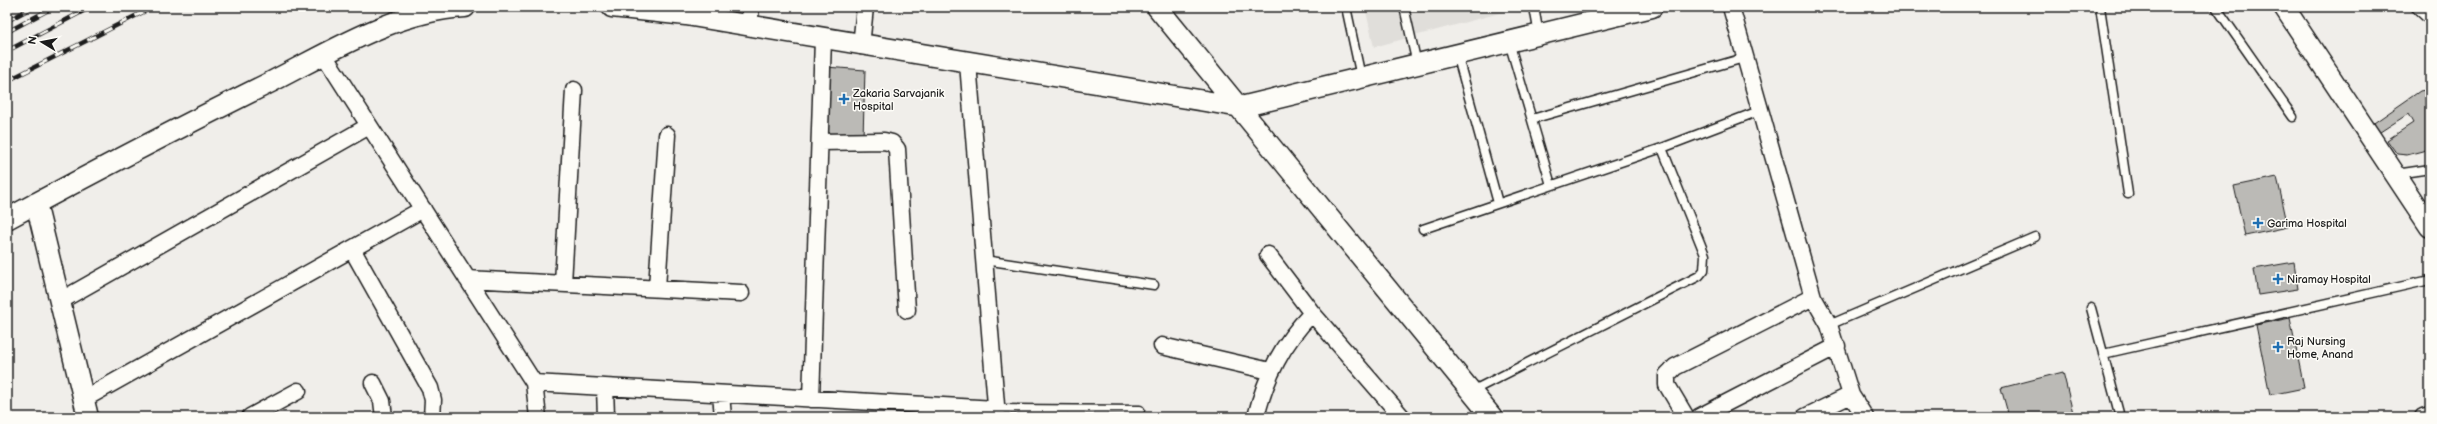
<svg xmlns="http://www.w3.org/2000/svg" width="2437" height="424" viewBox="0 0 2437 424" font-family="'Balsamiq Sans',sans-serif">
  <rect width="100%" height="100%" fill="#f0eeea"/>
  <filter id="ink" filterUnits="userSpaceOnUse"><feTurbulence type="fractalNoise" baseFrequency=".025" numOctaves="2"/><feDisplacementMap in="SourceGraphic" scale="8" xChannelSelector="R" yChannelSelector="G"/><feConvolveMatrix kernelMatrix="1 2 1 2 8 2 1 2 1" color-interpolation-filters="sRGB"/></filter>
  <g filter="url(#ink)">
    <path fill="#e0deda" d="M1365,7H1522L1374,47Z"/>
    <path fill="#bbbab6" stroke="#1c1c1c" d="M826,67L865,70L863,137L823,135Z
      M2430,89V149L2407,155L2397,154L2387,140L2413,123L2408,114L2377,134L2371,125L2420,91Z
      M2277,177L2288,227L2245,236L2234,186Z
      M2294,262L2298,289L2258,295L2254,269Z
      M2290,318L2304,388L2270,395L2256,325Z
      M2063,372L2074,417H2009L2001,388Z"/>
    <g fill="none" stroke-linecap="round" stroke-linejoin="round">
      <defs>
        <path id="service" d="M1346,7L1361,77
          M1404,7L1417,64
          M1534,7L1539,35
          M2100,7L2128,194
          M2216,7L2293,117
          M2415,7L2430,21
          M1509,42L1551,185
          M1457,54L1498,203
          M1532,119L1744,58
          M2396,174L2430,169
          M1423,229L1662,148L1759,111
          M984,260L1154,285
          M2091,308L2120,417
          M1829,325L2035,237
          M2103,354L2430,280
          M1472,391L1699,276L1704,270L1705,255L1662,148
          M996,409L1140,410"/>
        <path id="minor" d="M1731,7L1813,297L1829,325L1851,395L1865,417
          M749,26L751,7
          M861,46L865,7
          M324,55L534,383L996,409
          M968,63L997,417
          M820,142L884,141L892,143L897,149L907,310
          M352,249L430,388L433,400L432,417
          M1268,255L1312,313L1402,417
          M467,279L741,293
          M563,283L574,90
          M657,288L667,135
          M60,301L369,126
          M1162,346L1270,371
          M373,383L382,401L384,417
          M534,383L538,417
          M605,387L606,417
          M721,394L723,417
          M84,399L423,209
          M811,399L823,39
          M250,417L298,391
          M1256,417C1266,376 1282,344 1312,313
          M1686,417L1667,385V375L1675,367L1813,297
          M1699,417L1837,346
          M1805,417L1851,395
          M2423,417L2430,415"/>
        <path id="tertiary" d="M612,7L686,15L1241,107L1652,7
          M1157,7L1492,417
          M2284,7L2430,227
          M36,203L88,417
          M7,219C94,172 182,126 271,82C332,51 395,11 465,7"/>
      </defs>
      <use href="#service" stroke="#1c1c1c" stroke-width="11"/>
      <use href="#minor" stroke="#1c1c1c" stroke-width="19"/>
      <use href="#tertiary" stroke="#1c1c1c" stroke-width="23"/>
      <use href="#service" stroke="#fdfcf7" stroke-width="8"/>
      <use href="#minor" stroke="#fdfcf7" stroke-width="16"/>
      <use href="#tertiary" stroke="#fdfcf7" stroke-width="20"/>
      <defs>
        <path id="rail" d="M7,21L33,7
          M7,32L54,7
          M7,51L91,7
          M7,81L153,7"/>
      </defs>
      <use href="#rail" stroke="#1c1c1c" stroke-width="4.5"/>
      <use href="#rail" stroke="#fdfcf7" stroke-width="3" stroke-dasharray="9" stroke-linecap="butt"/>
    </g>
  </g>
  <g fill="#1f6fb2" stroke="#fdfcf7" stroke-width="1.5">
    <path d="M842 93h4v4h4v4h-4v4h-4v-4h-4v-4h4z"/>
    <path d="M2256 217h4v4h4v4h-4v4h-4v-4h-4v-4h4z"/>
    <path d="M2276 273h4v4h4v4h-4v4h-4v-4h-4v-4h4z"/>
    <path d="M2276 341h4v4h4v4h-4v4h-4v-4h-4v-4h4z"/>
  </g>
  <g text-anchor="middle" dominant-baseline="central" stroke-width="3" stroke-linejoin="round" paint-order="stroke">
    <g font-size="11" fill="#1c1c1c" stroke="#fdfcf7" text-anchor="start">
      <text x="853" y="93">Zakaria Sarvajanik<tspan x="853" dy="13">Hospital</tspan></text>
      <text x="2267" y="223">Garima Hospital</text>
      <text x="2287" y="279">Niramay Hospital</text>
      <text x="2287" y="341">Raj Nursing<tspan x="2287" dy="13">Home, Anand</tspan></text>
    </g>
  </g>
  <rect width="2437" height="424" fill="none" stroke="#fdfcf7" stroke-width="24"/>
  <rect x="12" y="12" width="2413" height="400" fill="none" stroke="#1c1c1c" stroke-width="1.5" filter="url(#ink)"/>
  <g transform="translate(42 42) rotate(280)" stroke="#fdfcf7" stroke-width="3" paint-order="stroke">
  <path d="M0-3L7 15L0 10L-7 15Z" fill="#1c1c1c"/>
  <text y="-6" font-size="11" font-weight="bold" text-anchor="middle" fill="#1c1c1c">N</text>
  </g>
</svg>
